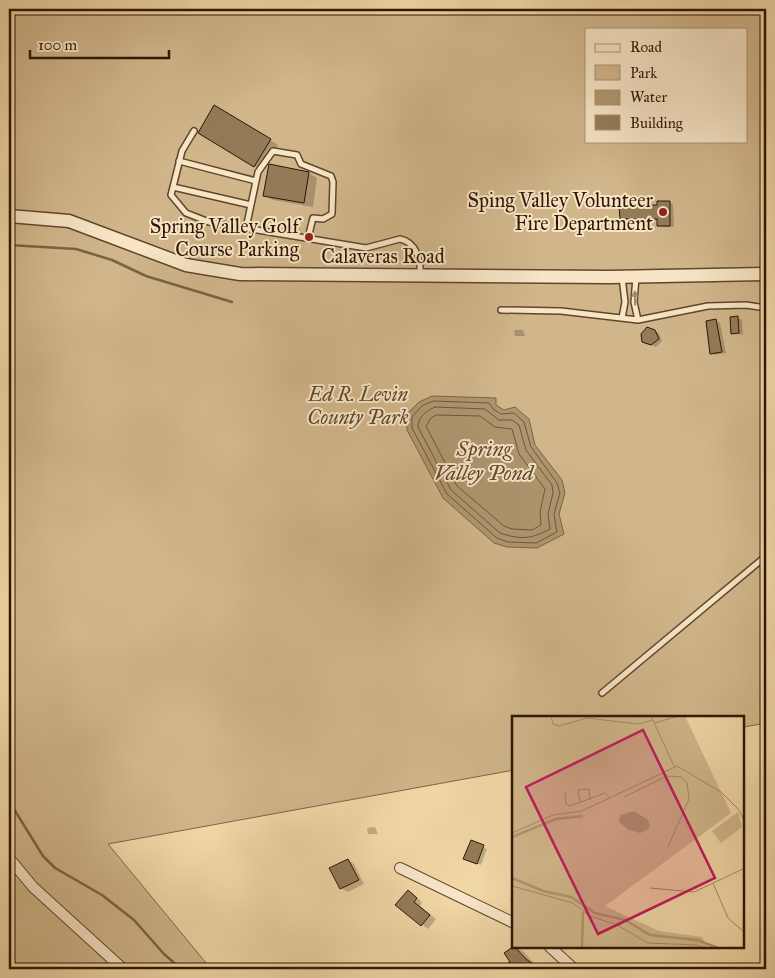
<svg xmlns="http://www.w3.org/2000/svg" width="775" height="978" viewBox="0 0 775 978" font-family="'IM FELL Great Primer',serif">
  <rect width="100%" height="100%" fill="#f2d7a7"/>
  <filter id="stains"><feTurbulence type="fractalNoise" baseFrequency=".004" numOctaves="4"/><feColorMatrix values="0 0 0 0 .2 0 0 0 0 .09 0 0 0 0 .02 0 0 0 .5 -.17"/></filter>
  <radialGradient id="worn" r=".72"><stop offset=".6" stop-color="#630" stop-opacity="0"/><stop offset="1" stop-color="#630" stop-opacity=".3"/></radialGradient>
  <path fill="#d1b68b" stroke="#7f6646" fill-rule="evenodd" d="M9,9H766V723L744,727V717H514V770L108,844L211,969H9ZM586,29H746V141H586Z"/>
  <path fill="#af966f" stroke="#7b6343" d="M432,396L496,398V405L504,410L515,407L529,419L535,445L562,480L565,493L559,514L564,534L537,548L507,547L494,543L443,498L407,430L406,415L419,402Z"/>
  <path fill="#0003" d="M215,107L278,145L263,171L200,133Z
    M270,166L309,173L317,178L313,207L273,200L265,196Z
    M669,202L673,205L674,227H662L658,225V220L625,221L621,218Z
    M738,318L742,320L743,335L732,333Z
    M716,321L720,323L726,353L715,355L711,353Z
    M514,330H523L525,336H515Z
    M655,331L659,333L662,341L656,347L644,342Z
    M375,827L378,834H368L367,828Z
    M483,847L487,849L481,865L469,860Z
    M348,860L354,864L364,884L348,892L341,888Z
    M514,888V902L510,900Z
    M414,895L422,902L420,906L436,919L428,929L397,905Z
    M514,947L523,951L539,969H504L503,968L512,963Z"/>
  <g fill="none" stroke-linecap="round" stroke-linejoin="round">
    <path stroke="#6e5638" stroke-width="1" d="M434,401L489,403L493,409L501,414L514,413L524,422L531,447L557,483L560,493L554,514L557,532L536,543L508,542L497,538L447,494L412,428V417L422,406Z
      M435,407L485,409L499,420H512L519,425L526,450L552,485L553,493L548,514L550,529C532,539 520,540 500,533L451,490L418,427C418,417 426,411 435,407Z
      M437,415L480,416L495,427L512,429L519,454L545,489L540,512L541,525L532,530L512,529L504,526L457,486L426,426L431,418Z"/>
    <path stroke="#7b6343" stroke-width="2.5" d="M9,245L76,249L112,260L146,276L232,302
      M9,801L43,856L55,868L102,895L134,920L164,954L181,969"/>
  </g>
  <path fill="#937b58" stroke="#2d1702" d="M214,105L271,139L254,167L198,133Z
    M269,164L309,172L304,203L263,196Z
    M657,201H670V226H657V219H620L619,206L657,205Z
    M738,316L739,333L731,334L730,317Z
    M716,319L722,352L710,354L706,321Z
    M647,327L655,330L659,339L651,345L642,342L641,334Z
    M471,840L484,845L477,864L463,859Z
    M348,859L359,880L340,889L329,868Z
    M408,890L417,898L414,902L430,915L421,926L395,905Z
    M514,946L526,959L540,969H497L510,962L504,953Z"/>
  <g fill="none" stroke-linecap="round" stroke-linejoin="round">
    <defs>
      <path id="service" d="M194,131L182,151L171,195L186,213L209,222L366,248L400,239C416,242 421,260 420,274
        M179,161L256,181
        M173,187L251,205
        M246,228L258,172L273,151L297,155L301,164L331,176L333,182L332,214L323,219L313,218L308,238
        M636,277L634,302L638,320
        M501,310L561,311L638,320L708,306L746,305L766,308
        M622,318L625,302L622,277
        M602,693L766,556"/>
      <path id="minor" d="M9,858L33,887L123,969
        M400,868L514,923
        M550,947L574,969"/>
      <path id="tertiary" d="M9,216L69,221L186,265L240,274L610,277L766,274"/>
    </defs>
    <use href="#service" stroke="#5e472b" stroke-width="8"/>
    <use href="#minor" stroke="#5e472b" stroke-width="12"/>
    <use href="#tertiary" stroke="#5e472b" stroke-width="15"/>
    <use href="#service" stroke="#f7e5c6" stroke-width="5"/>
    <use href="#minor" stroke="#f7e5c6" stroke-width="10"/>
    <use href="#tertiary" stroke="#f7e5c6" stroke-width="12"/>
  </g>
  <defs><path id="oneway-solid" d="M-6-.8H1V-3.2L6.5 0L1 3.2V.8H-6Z" transform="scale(1.25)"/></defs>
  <use fill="#9c886e" href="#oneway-solid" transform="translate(635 298) rotate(-91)"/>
  <g fill="#8f2418" stroke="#f7e5c6" stroke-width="2">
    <circle cx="663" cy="212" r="5"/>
    <circle cx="309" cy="237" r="5"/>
  </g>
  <g text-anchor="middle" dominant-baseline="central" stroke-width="4" stroke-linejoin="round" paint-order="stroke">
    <g font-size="20" fill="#2d1702" stroke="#f7e5c6" text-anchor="end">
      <text x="653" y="200">Sping Valley Volunteer<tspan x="653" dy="23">Fire Department</tspan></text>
      <text x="299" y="226">Spring Valley Golf<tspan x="299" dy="23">Course Parking</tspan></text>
    </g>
    <g font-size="20" fill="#2d1702" stroke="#f7e5c6">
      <text x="383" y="256">Calaveras Road</text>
    </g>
    <g font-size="20" font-style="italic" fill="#5e472b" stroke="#f7e5c6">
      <text x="358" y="394">Ed R. Levin<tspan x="358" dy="23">County Park</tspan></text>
    </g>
    <g font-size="21" font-style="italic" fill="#614a2e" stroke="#f7e5c6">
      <text x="484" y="449">Spring<tspan x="484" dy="24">Valley Pond</tspan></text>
    </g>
  </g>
  <g transform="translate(512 716)">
    <rect width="232" height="232" fill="#f2d7a7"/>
    <path d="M0,0H173L219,97L93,190L147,215L190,221L196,232H0ZM226,96L230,111L209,127L200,115Z" fill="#d1b68b"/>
    <path d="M122,95L136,104L138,110L135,114L128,117L117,114L107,106L108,99Z" fill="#af966f"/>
    <path fill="none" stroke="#af966f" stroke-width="2.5" d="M0,121L44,103L71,100M0,162L31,175L59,181L83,197L113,204L138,219L185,224L206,232M70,232L71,196"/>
    <path fill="none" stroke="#a38a65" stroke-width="1" d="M39,0L41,8L47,10L75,2L126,8L141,4M139,0L162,50M143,7L166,0M53,77L54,88L58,90L93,77L98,82M112,81L155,60L169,61L175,66L177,83L156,131M68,87L66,74L77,73L78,84M0,117L41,99L70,95L165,50L209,76L227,94L233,107M201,167L216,202L233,217M0,170L61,187L78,200L105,209L136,227L184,229L193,232M138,172L182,176L233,152"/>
    <path fill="#c2185b" fill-opacity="0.15" stroke="#c2185b" stroke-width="2.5" d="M131,14L203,162L86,218L14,71Z"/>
    <rect width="232" height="232" fill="none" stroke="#2d1702" stroke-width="2.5"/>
  </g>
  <rect width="775" height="978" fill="none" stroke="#f2d7a7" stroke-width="30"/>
  <rect x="10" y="10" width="755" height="958" fill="none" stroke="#2d1702" stroke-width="2.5"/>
  <rect x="15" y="15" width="745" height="948" fill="none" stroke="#2d1702"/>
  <rect x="585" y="28" width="162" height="115" fill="#f7e5c6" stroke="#a69378"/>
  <rect x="595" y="44" width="25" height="8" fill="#f7e5c6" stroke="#a69378"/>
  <text x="630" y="52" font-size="15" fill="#2d1702">Road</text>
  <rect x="595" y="65" width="25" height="15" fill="#d1b68b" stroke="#a69378"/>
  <text x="630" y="78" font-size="15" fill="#2d1702">Park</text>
  <rect x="595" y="90" width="25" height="15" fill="#af966f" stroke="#a69378"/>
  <text x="630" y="102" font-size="15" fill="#2d1702">Water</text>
  <rect x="595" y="115" width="25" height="15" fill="#937b58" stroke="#a69378"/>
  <text x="630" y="128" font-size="15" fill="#2d1702">Building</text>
  <path d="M30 50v8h139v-8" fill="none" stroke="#2d1702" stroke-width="2.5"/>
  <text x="38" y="50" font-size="15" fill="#2d1702" stroke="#f7e5c6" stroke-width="4" paint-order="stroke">100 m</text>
  <rect width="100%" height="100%" filter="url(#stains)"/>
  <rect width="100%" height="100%" fill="url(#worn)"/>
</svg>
